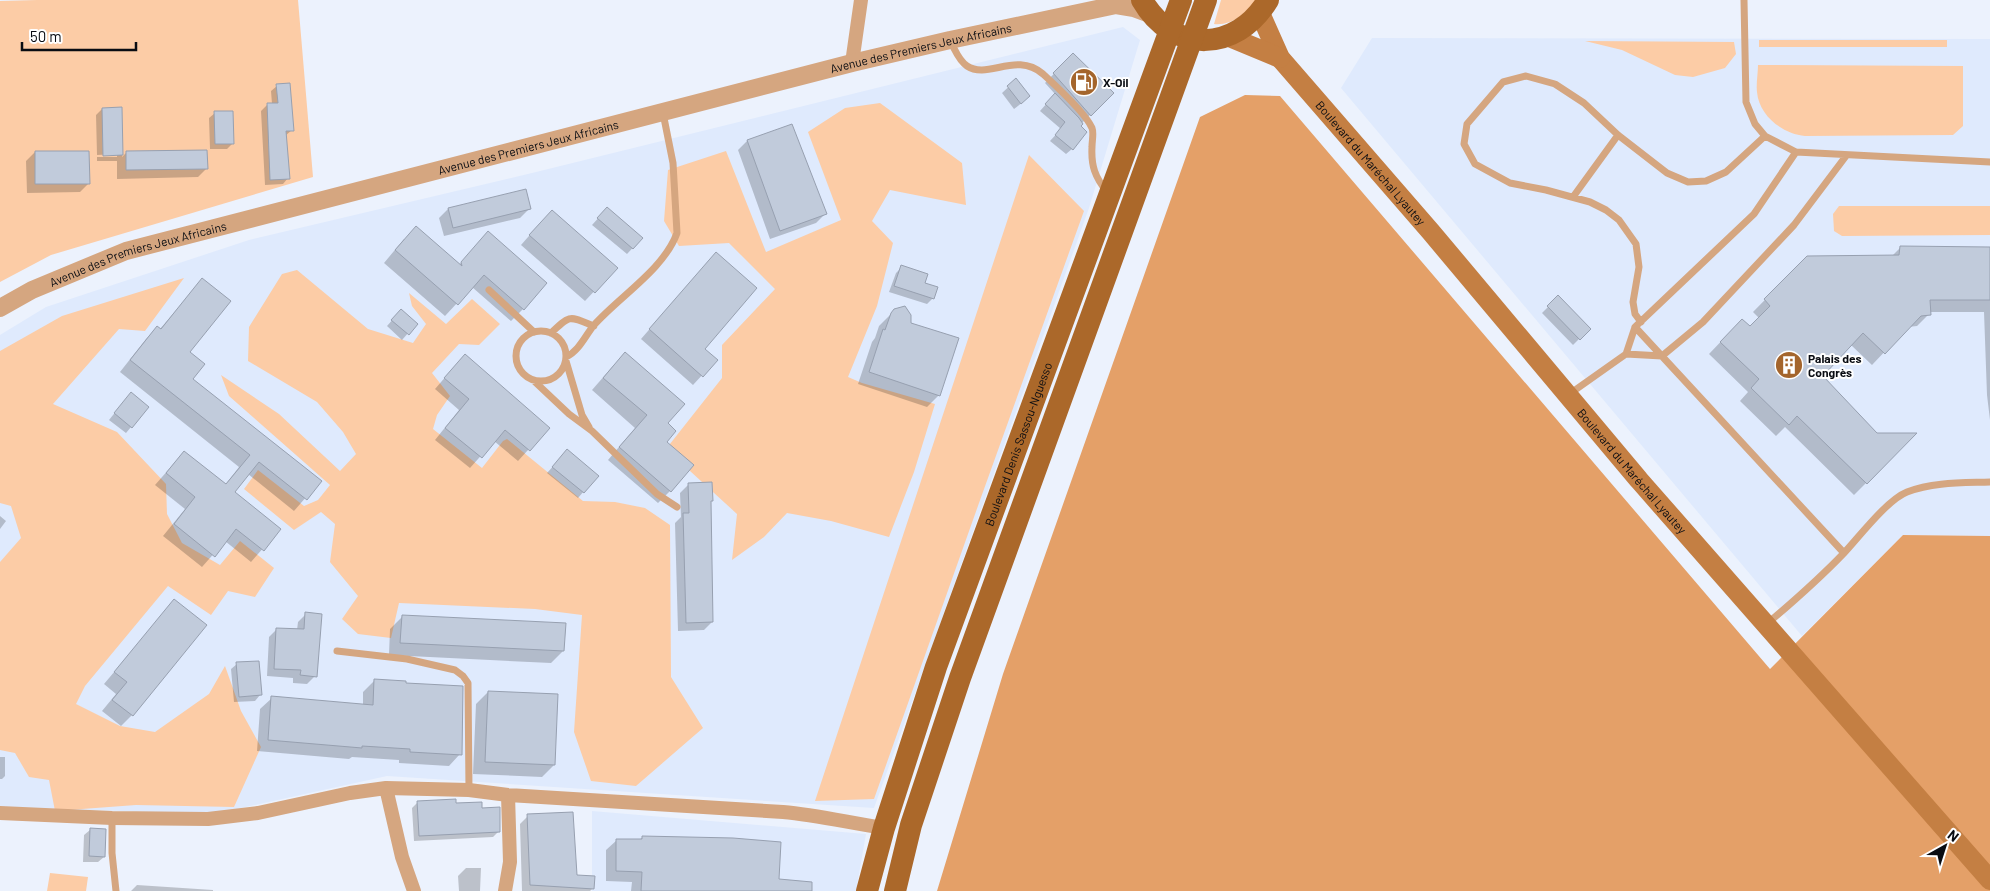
<svg xmlns="http://www.w3.org/2000/svg" width="1990" height="891" viewBox="0 0 1990 891" font-family="Barlow,sans-serif">
  <rect width="100%" height="100%" fill="#ecf2fd"/>
  <path fill="#dfeafd" d="M1123,27L1140,40L1089,208L874,808L387,776L214,814L0,807V335L46,307L249,240L532,173Z
    M1372,38L1990,39V536L1903,535L1802,636L1341,88Z
    M592,811L866,834L856,891H592Z"/>
  <path fill="#fccca6" d="M37,0H298L313,177L51,255L0,282V1Z
    M1221,0H1256C1246,14 1231,26 1214,24Z
    M1759,40H1947V47H1759Z
    M1585,41L1734,42L1736,54L1725,68L1693,77L1675,75L1622,50Z
    M1758,65L1963,66V126L1953,135L1805,136C1783,134 1759,116 1757,92C1756,84 1758,73 1758,65Z
    M880,103L962,163L966,205L890,190L872,221L893,243L877,306L848,377L862,383L935,404L914,472L889,537L831,521L787,513L764,537L732,560L737,514L666,449L722,378V345L775,289L729,243L679,246L664,221L668,170L726,151L766,252L841,220L808,132L845,108Z
    M1029,155L1084,211L979,503L874,799L815,801Z
    M1839,206H1990V235L1842,236L1834,231L1833,214Z
    M297,270L368,329L413,343L426,324L412,306L409,293L446,324L472,299L500,324L479,345L459,344L432,373L450,396L437,415L433,429L482,468L503,441L507,439L583,501L615,502L645,508L670,525L671,677L703,728L636,786L591,781L574,732L582,615L535,609L399,603L391,638L358,634L342,619L358,596L330,562L335,524L321,512L294,530L244,489L258,470L304,506L318,500L330,485L229,396L221,375L279,414L340,471L356,454L343,432L317,402L248,361L249,327L282,274Z
    M184,278L145,331L119,329L53,404L117,432L166,484L167,514L182,543L220,565L240,541L274,568L255,597L228,591L211,615L168,586L85,686L76,704L120,726L155,732L209,694L225,666L241,711L261,747L234,807L136,805L55,811L49,780L29,777L15,753L0,750V562L21,538L11,506L0,503V351L62,316Z
    M50,873L88,877L86,891H47Z"/>
  <path fill="#e4a068" d="M1245,95L1280,96L1770,669L1903,535L1990,536V891H937L1003,674L1200,117Z"/>
  <path fill="#0003" d="M1073,54L1112,93L1079,126L1072,149L1066,154L1050,141L1061,129L1040,111L1055,94L1045,83Z
    M1016,80L1023,102L1014,109L1002,93Z
    M277,86L292,130L285,136L288,178L283,184L265,185L261,111L267,105L272,104L271,91Z
    M102,109H121L122,157L126,153L207,168L198,177L117,179V161H97V157H117V154L97,155L96,115Z
    M215,113L233,143L227,149H210L209,118Z
    M747,141L825,214L816,223L770,239L738,150Z
    M35,152L89,183L80,192L27,193L26,161Z
    M448,209H529L520,218L444,236L439,218Z
    M602,214L642,238L627,254L592,225Z
    M543,220L616,268L585,301L521,245Z
    M404,239L459,265L477,245L523,309L511,321L472,287L445,316L384,263Z
    M1900,248L1990,249V420L1987,395L1984,312H1929V314L1917,326L1908,327L1872,365L1851,345L1821,376L1877,434L1914,435L1854,495L1785,427L1776,436L1740,401L1748,392L1709,354L1730,332L1750,328L1759,318L1753,312L1807,257L1892,256Z
    M707,263L703,349L716,360L693,385L641,339Z
    M902,267L933,298L927,304L889,292L896,273Z
    M202,280L189,352L191,379L320,481L294,511L248,474L233,492L280,529L251,562L225,541L202,567L163,536L185,509L155,485L184,452L225,485L239,467L120,372L146,339L157,327L160,329Z
    M1558,297L1589,329L1573,345L1542,313Z
    M895,310L910,323L939,395L927,407L858,384L872,342L875,338L879,326Z
    M395,317L416,324L402,340L387,326Z
    M613,366L666,424L665,442L670,491L658,503L608,460L635,428L592,390Z
    M454,367L548,428L518,461L494,441L470,468L435,440L459,410L435,389Z
    M125,400L131,427L126,433L109,420Z
    M567,451L597,476L578,498L547,473Z
    M689,484L709,502L712,622L704,630L678,631L675,523L681,517L680,493Z
    M0,516L6,521L0,529Z
    M174,601L132,715L121,726L102,711L116,694L104,684Z
    M306,614L315,676L307,684L293,683V678L267,676L269,637L277,629L297,630L298,622Z
    M402,617L563,651L551,663L389,655L390,629Z
    M237,664L260,695L255,701L234,702L231,669Z
    M375,680L460,754L449,766L399,763V760L352,757L349,759L257,751L260,709L272,698L363,705V692Z
    M488,692L554,765L542,777L473,774L476,704Z
    M0,757H5V776L2,779H0Z
    M418,802L455,804L481,809L499,831L493,837L414,841L412,808Z
    M528,816L575,876L593,888L590,891H522L520,824Z
    M90,830L104,857L98,862H83L84,835Z
    M643,837L777,891H631L632,882L606,881V850L617,840H639Z
    M466,868H481L480,891H459L458,876Z
    M137,885L213,890V891H131Z"/>
  <path fill="#c1cbdb" stroke="#97a0b0" d="M1073,53L1114,93L1091,116L1053,73Z
    M1016,78L1030,96L1021,104L1007,86Z
    M290,83L294,131H286L290,179L270,180L267,103H278L276,84Z
    M1055,93L1079,118L1083,124L1081,126L1087,132L1073,150L1055,135L1065,122L1045,104Z
    M122,107L123,155L103,156L102,108Z
    M214,111H233L234,144H215Z
    M792,124L827,214L780,231L747,140Z
    M207,150L208,169L126,170V151Z
    M35,151H89L90,184H35Z
    M526,189L531,209L453,228L448,208Z
    M607,207L643,238L633,249L597,218Z
    M552,210L618,268L595,293L529,235Z
    M416,226L462,266L461,262L488,231L547,283L524,310L484,275L458,305L395,250Z
    M1900,246L1990,247V300H1930L1931,315L1921,316L1885,354L1863,333L1823,376L1877,433H1917L1867,484L1797,416L1789,425L1751,388L1759,379L1720,342L1742,319L1750,326L1770,306L1764,299L1807,256L1899,255Z
    M716,252L757,288L705,349L718,360L703,377L649,329Z
    M901,265L928,274L925,283L938,287L934,299L894,286Z
    M202,278L231,301L190,352L205,364L193,379L322,481L307,500L259,462L235,492L281,529L264,551L236,529L215,557L174,524L195,497L166,473L184,451L226,484L250,455L130,360L157,326L161,329Z
    M1558,295L1591,329L1580,340L1547,306Z
    M905,306L911,315V323L959,338L940,396L869,372L883,329L885,330L891,313L894,309Z
    M401,309L418,324L409,335L391,320Z
    M625,352L685,404L668,423L676,431L667,442L694,465L671,492L619,447L647,415L603,378Z
    M465,354L550,428L530,451L505,430L482,458L445,428L469,399L444,378Z
    M131,392L149,407L132,428L114,413Z
    M567,449L599,476L584,493L552,467Z
    M712,482L713,501H711L713,622L686,623L683,513H689L688,483Z
    M174,599L207,625L133,716L112,700L127,682L114,672Z
    M305,612L322,614L317,677L300,675L301,670L274,669L276,628L304,629Z
    M402,615L566,623L564,651L400,643Z
    M259,661L262,695L239,697L236,662Z
    M374,679L406,681V683L463,686L462,755L410,752V749L362,746V748L268,740L271,696L373,705Z
    M488,691L558,694L555,765L485,762Z
    M456,799V803L482,802V808L500,807V832L419,836L417,801Z
    M573,812L577,875L595,876L594,889L530,885L527,814Z
    M90,828L106,829L105,857L89,856Z
    M642,836L733,838L781,842L779,879L812,882V891H641L642,872L616,871V839H642Z"/>
  <g fill="none" stroke-linecap="round" stroke-linejoin="round">
    <path stroke="#d5a680" stroke-width="7" d="M1744,0L1746,102L1755,124L1765,136L1796,152L1990,162
      M950,41C955,49 958,60 967,66C988,80 1016,51 1043,74C1056,86 1085,112 1092,128C1094,133 1092,140 1092,147C1091,166 1095,177 1107,192
      M1573,197L1618,135
      M489,290L534,332
      M1641,322L1635,314L1633,302L1639,267L1636,244L1619,220L1606,210L1590,202L1546,190L1510,183L1475,164L1464,144L1467,124L1503,82L1526,76L1555,84L1584,103L1618,135L1667,173L1688,182L1706,181L1726,172L1765,136
      M1635,327L1844,553
      M516 356a25 25 0 1 1 50 0a25 25 0 1 1-50 0Z
      M551,333C571,314 569,316 594,326
      M1626,354L1662,356L1703,322L1794,225L1846,156
      M566,357C579,351 585,336 594,325C620,296 664,269 677,233L673,163L663,113
      M566,361L582,415L589,427
      M533,380L569,414L592,431L657,494L677,507
      M1568,395L1626,354L1635,327L1754,214L1796,152
      M1768,623C1794,601 1820,578 1844,553C1859,537 1887,500 1907,492C1933,482 1962,483 1990,482
      M337,651L407,659L455,670L463,676L468,683L469,790
      M112,818V853L116,891"/>
    <path stroke="#d5a680" stroke-width="14" d="M852,63L861,0
      M386,788L402,857L414,891
      M0,813L112,818L208,819L258,813L350,793L386,788L469,790L508,795L783,812C817,815 850,823 884,828
      M505,891L510,862L508,795"/>
    <path stroke="#d5a680" stroke-width="18" id="s1" d="M0,308L32,290L126,251L852,63L950,40L1116,5L1134,8L1150,14"/>
    <g stroke="#c47f43" stroke-width="20">
      <path id="s2" d="M1260,13L1280,58L1431,232L1639,480L1990,880"/>
      <path d="M1227,36L1280,58"/>
    </g>
    <g stroke="#ab682a" stroke-width="22">
      <path d="M1142,0C1173,54 1236,53 1268,0"/>
      <path id="s3" d="M867,891L884,828L936,667L1181,0"/>
      <path d="M895,891L911,825L960,678L1206,0"/>
    </g>
  </g>
  <defs>
    <symbol id="fuel-disc" viewBox="-11 -11 22 22"><circle r="9.5" fill="#a4652c" stroke="#fff"/><path d="M-5.5-6h7V0h2V4h1.3V-2.5L3-4.5l.8-.8L6-3V5H2.5V1h-1V6h-7ZM-4.2-4.7v3.2H.2V-4.7Z" fill="#fff"/></symbol>
    <symbol id="building-disc" viewBox="-11 -11 22 22"><circle r="9.5" fill="#a4652c" stroke="#fff"/><path d="M-4-6H4V6H1V3H-1V6H-4ZM-2.5-4.3h1.7v1.8h-1.7ZM.8-4.3h1.7v1.8H.8ZM-2.5-1h1.7V.8h-1.7ZM.8-1h1.7V.8H.8Z" fill="#fff"/></symbol>
  </defs>
  <g fill-rule="evenodd">
    <use href="#fuel-disc" x="1068" y="66" width="32" height="32"/>
    <use href="#building-disc" x="1773" y="349" width="32" height="32"/>
  </g>
  <g text-anchor="middle" dominant-baseline="central" stroke-width="4" stroke-linejoin="round" paint-order="stroke">
    <g font-size="12" fill="#090c12" stroke="#fff">
      <text stroke="none"><textPath href="#s1" startOffset="959">Avenue des Premiers Jeux Africains</textPath></text>
      <text stroke="none"><textPath href="#s1" startOffset="554">Avenue des Premiers Jeux Africains</textPath></text>
      <text stroke="none"><textPath href="#s2" startOffset="188">Boulevard du Maréchal Lyautey</textPath></text>
      <text stroke="none"><textPath href="#s1" startOffset="149">Avenue des Premiers Jeux Africains</textPath></text>
      <text stroke="none"><textPath href="#s3" startOffset="472">Boulevard Denis Sassou-Nguesso</textPath></text>
      <text stroke="none"><textPath href="#s2" startOffset="592">Boulevard du Maréchal Lyautey</textPath></text>
    </g>
    <g font-size="12" font-weight="bold" fill="#090c12" stroke="#fff" text-anchor="start">
      <text x="1103" y="82">X-Oil</text>
      <text x="1808" y="358">Palais des<tspan x="1808" dy="14">Congrès</tspan></text>
    </g>
  </g>
  <g transform="translate(1945 846) rotate(39)" stroke="#ffffff" stroke-width="4" paint-order="stroke">
  <path d="M0-4L9 19L0 12L-9 19Z" fill="#090c12"/>
  <text y="-8" font-size="14" font-weight="bold" text-anchor="middle" fill="#090c12">N</text>
  </g>
  <path d="M22 42v8h114v-8" fill="none" stroke="#090c12" stroke-width="2.5"/>
  <text x="30" y="42" font-size="15" fill="#090c12" stroke="#ffffff" stroke-width="4" paint-order="stroke">50 m</text>
</svg>
